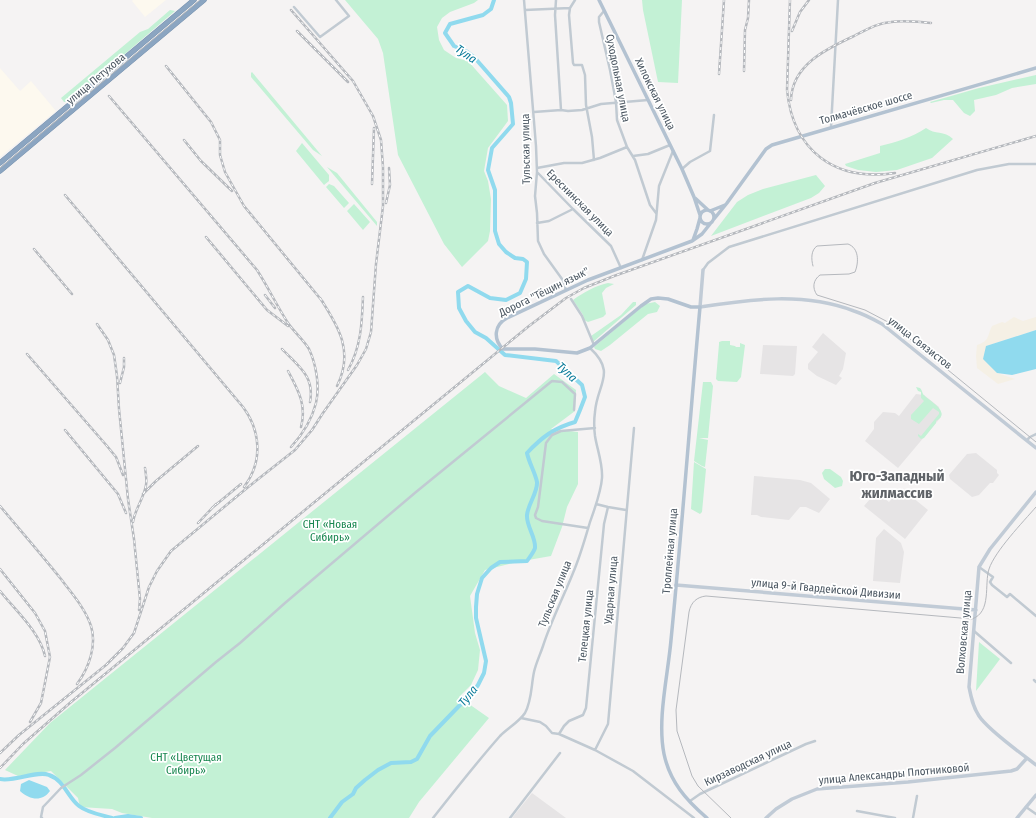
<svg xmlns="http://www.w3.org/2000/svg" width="1036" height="818" viewBox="0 0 1036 818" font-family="'Fira Sans Condensed',sans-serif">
  <rect width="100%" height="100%" fill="#f5f3f3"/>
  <path fill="#fdf9ef" d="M133,0H166L145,17L132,1Z
    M0,68L20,91L31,81L56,111L0,157Z"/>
  <path fill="#e6e4e5" d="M823,333L846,353L843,369L839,376L842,378L836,385L817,376L808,369V364L818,352L812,347Z
    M763,345L797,346L795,374L793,376L760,374Z
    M916,394L924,395L939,407L941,417L898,468L865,441L874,429V422L883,412L895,413L899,416Z
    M976,453L997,470V473L999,475L993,483H990L979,495L972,497L950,479L949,475L967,454Z
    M754,476L800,480L811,483L830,499L819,513L806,507H800L789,520L761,517L757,515H751Z
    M901,488L928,510L905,539L864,506L876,492L889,502Z
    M884,529L901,543L904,552L900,583L873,581L876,538Z
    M532,793L566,818H512Z"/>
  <path fill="#c3f1d5" d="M345,0H478L474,3L450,12L442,18L437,27L439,40L444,50L456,58L468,61L507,105L508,121L488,148L484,171L488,181L491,199L490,231L488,241L462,267L444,244L398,155L383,53L378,39Z
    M642,0H682L678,83L658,82L643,10Z
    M170,10L175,11L69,102H64L61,98L140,32L148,29Z
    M252,72L322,156L313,150L251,77V73Z
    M1036,75V84L1012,88L996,95L974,100L975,111L970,116L964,113L953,100H944L931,103L930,102L979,88Z
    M926,128C935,135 944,130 953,139L932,158L897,170L876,172L858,170L846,166L845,164L880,153V146C896,142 911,138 926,128Z
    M302,143L329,175V181L324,185L296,151Z
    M327,167L337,173L377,222V226Z
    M816,175L825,186L819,193L811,198L711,236L737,202L748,195L763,189Z
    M329,184L334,186L349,203L344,208L326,187Z
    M354,204L370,222L363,230L347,211Z
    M608,283L614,284L606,288L602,293L606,314L603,317L588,322L584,320L583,315L573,300C584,292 595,286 608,283Z
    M633,302H636V305L593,342L591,336L621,315Z
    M655,302L660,306L657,312L648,314L610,345L601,351L595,349L594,347L645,304Z
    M722,341H730V345L735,346L736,347H740V343L745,345L741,377L737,382L718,381L716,379L719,344V342Z
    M485,372L499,386L526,398L554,374L576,390L575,411L551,429L578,432V484L567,507L562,527L551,556L517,562L485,570L470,596L475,633L480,650L478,670L471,685L459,697L489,718L419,802L409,818H152L122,813L112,809L80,807L78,798L51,771L18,776L5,770L50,723Z
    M703,382H711L713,386L708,438H699L708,440L705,467L702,466L694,461Z
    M916,387L920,388C922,390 922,392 923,394C927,400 953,412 936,421V423L924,438L921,439L918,436V434L921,436L939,414V412L933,408L919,424L911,419V415L924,401L921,398V392L918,391Z
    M694,462L706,469L702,512L700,514L691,509Z
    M825,469H830L841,477L843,481L842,486L835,488L824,479L822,473Z
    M979,642L1000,659L976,691Z"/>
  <path fill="#f5f0e5" d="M1014,317L1023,321L1036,317V330L986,346L997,373L1015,379L998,384L977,368L976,356L977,345C990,341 987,336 992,326L1002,322L1005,323Z"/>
  <path fill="#90daee" d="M1036,330V369L1012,375L997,373L983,359L986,346Z
    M29,780L47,787L50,791C42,802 30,800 20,791L21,784Z"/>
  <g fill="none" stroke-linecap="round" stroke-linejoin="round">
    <path stroke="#90daee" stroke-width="4" d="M0,779C15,782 37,770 49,775C64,780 68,798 79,806C88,813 102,815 112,818
      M115,818L128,816L141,818
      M330,818L342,802L353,794L356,788L365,780L378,770L391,763L411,762L417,759L430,736L459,706L469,698L478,685L484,673L486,661L476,618V607L477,594L482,578L491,568L500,562L527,561C529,558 534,552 535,548C536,537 526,526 527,515C528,504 538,492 537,482C535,472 529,463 527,453C542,437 554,428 575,422L580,410L585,397L582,385L556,361L505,355L486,338L475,332L466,321L459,308L458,292L468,286L490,298L506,300L520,293L526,279L527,262L523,259L515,258L506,252L499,244L495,231V190L488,170L492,148L513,124L511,103L509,97L474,57L466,51L454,46L445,33L450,24L483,15L491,9L494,0"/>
    <defs>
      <path id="highway" d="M0,163L194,0
        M0,171L204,0"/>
    </defs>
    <use href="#highway" stroke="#7690ad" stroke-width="5.5"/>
    <path stroke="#c1cad2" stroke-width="2.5" d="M524,0L536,146L537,172L535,196L537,213L538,241L544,254L562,279L566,290
      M556,0L555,15L561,110
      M294,7L320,37L349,16L336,0
      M570,8L569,15L573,63L574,65H582L585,75L586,105L592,137L594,160
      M525,10L570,8L575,0
      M604,11L599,17V22L610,70L616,102L617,120L627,147L635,160L650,205L656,213
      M534,112L561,110L568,111L582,110L601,104L648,100
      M831,127L838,0
      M633,156L648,154L670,145
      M537,168L564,163H582L600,158L627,147
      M682,169L690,162L710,151L714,115
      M537,172L573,209L611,246L621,268
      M537,223L549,221L573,209
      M642,260L656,220L659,186L673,151
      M703,270L708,263L729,247L977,170L1009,164H1036
      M571,299L582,316L594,345
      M1027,440L1030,437L1036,434
      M596,504L608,507L626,510
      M588,528L542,521L536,518L535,515L538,507L546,443L552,435L561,431L595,428
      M979,567L993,577L990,582L992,585L1007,597L1010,594L1036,616
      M974,631L1011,663
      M1034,680L1036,682
      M521,718L540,722L546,726L552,733L559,734L595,750L633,771L694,818
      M559,734L564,726L569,721L583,715L586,708L604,524L608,507
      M595,750L608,724L609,713L634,428
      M690,801L700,794L806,744L815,741
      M1026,807L1036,814
      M857,811L895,818
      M42,818L41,817L43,807L61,788L81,775L115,748L216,662L240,643L285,603L416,492L552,381L562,382L575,394L574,410
      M433,818C455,790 477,762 500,736C508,728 519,722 525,713C532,700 531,686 534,672C536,663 540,655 543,646C551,621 563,598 573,573C580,557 585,539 590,522C595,508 601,492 602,478C603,464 597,449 595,436C594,428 594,419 595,412C597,384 617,373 590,348
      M510,818L560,753
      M913,818L917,796"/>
    <path stroke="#c1cbd6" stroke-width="3.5" d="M703,270L700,307C752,299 804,292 854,311C864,314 873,319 882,324L1036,448
      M1036,492L990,549L979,567L969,687C971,697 973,707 979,716C989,731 1021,753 1036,765
      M676,585L976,610
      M766,818L776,809L792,799L817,789L908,782L1011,771L1017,769L1027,758
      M1017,818L1036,795"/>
    <path stroke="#b3c2d1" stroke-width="3.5" d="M599,0L682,169L694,197L700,215
      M695,198L708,210
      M700 217a7 7 0 1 1 14 0a7 7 0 1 1-14 0Z
      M710,211L725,205
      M714,219L727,203L766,149L772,145L1036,68
      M693,240L697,229L700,218
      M707,818C686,800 670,782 664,754C657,719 668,675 671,640C682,529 690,418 700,307H691L668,299L658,298L651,299L641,306L590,348L577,353L535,349H503C493,339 494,325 507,318L588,280L692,241L702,234L710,224"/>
    <use href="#highway" stroke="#8ba5c1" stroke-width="4.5"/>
    <path stroke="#b5b8bd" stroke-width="1" d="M0,168L200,0
      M813,266C811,259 811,250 817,246L848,244C859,248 859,262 855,272L849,274L820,275C813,280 812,288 817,295L865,310L886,321L904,334L1036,442
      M731,818L698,786L692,776L677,731L676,710L689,612C691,602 697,597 706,596L972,619C992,612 984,584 989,569C995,551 1023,522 1036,507"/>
    <defs>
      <path id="rail" d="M790,0L787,90C793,151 835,182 895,173
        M297,31L348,82
        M792,31L800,12L809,0
        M166,66L211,122L220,140V155L225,172L244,206L323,302
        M744,71L745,30L748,18L749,0
        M719,74L724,0
        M109,96L257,270C268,287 277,306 288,323C294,332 303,339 309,349C316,364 320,386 316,403C312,419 302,435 291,447
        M791,100C792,65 826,49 854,36C866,30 877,23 891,22C904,20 918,22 931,23
        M184,140L201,161L232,191
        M372,184L374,128
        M65,195L243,407C261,431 263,462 244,487
        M386,203L390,185L389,168
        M206,237L267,310L288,326
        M34,249L72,294
        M265,295L275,308
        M320,298C339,327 354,352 337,386
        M97,324L108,340L114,355L117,376L119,409L128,499L134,539L140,599L139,610
        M282,349C298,366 315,376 310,402
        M27,354L107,446L116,457L123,475
        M348,370C361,347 362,323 363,297
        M288,371C298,390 307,405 301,427
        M120,383L124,367V358
        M65,430L118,494L126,513
        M143,494L156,481L198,446
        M0,506C20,530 41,554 61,579C72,594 85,608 91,626C97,645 89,668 77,684
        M212,508L241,484
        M133,522C135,509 144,498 146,485C147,480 146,474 145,468
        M198,523L216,504
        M0,569L35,613L45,631L50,657L41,703L30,722
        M0,591C15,610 40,632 45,656
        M0,753L19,735L106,665L123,648L134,633L149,587L157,571L171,551L247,488L295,450L312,430L323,413L357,365L366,349L371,332L376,264L383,206V167L381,140L373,116L353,81L291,10
        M0,768L23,744L71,702L529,326L566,298L584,288L614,276L875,183L1036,136"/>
    </defs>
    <use href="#rail" stroke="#b5b8bd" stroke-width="2.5"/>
    <use href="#rail" stroke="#fff" stroke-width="1" stroke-dasharray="3" stroke-linecap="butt"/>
  </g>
  <g text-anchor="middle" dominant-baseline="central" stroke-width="3.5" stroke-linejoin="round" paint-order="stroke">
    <g font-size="11" fill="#4a5661" stroke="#fff">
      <text transform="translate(618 78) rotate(79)">Суходольная улица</text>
      <text transform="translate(96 79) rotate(-40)">улица Петухова</text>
      <text transform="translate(655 94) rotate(64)">Хилокская улица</text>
      <text transform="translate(866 108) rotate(-16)">Толмачёвское шоссе</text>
      <text transform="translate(526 149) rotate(-91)">Тульская улица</text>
      <text transform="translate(580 203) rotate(45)">Ереснинская улица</text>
      <text transform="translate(544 292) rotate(-26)">Дорога "Тёщин язык"</text>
      <text transform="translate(920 343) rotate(38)">улица Связистов</text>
      <text transform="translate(670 551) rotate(-85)">Троллейная улица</text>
      <text transform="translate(826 589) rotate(5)">улица 9-й Гвардейской Дивизии</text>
      <text transform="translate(611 590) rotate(-85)">Ударная улица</text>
      <text transform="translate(555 594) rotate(-68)">Тульская улица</text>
      <text transform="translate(586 626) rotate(-84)">Телецкая улица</text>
      <text transform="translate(964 632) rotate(-85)">Волховская улица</text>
      <text transform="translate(748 763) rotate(-25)">Кирзаводская улица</text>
      <text transform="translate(894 774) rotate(-5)">улица Александры Плотниковой</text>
    </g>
    <g font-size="11" fill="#17864f" stroke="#fff">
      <text x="330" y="524">СНТ «Новая<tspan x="330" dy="13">Сибирь»</tspan></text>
      <text x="186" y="757">СНТ «Цветущая<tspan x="186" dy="13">Сибирь»</tspan></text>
    </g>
    <g font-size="12" font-style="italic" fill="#0c7c9b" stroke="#fff">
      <text transform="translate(466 54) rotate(35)">Тула</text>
      <text transform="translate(567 372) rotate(42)">Тула</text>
      <text transform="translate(468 696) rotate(-51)">Тула</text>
    </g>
    <g font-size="15" font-weight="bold" fill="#5f6368" stroke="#fff">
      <text x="897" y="476">Юго-Западный<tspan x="897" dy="17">жилмассив</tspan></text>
    </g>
  </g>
</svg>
